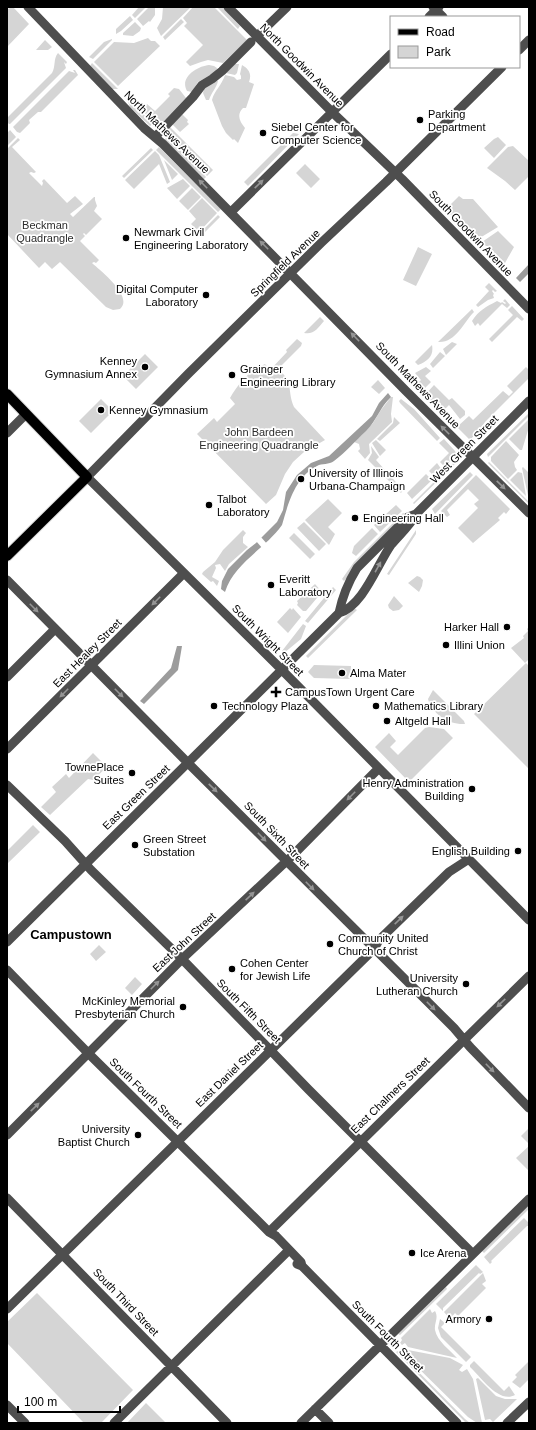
<svg xmlns="http://www.w3.org/2000/svg" width="536" height="1430" viewBox="0 0 536 1430" font-family="Helvetica,sans-serif">
  <rect width="100%" height="100%" fill="#fff"/>
  <path fill="#d5d5d5" d="M13,7L29,24L7,47V9Z
    M139,7H146L135,18L132,15Z
    M149,7H155V15L150,22L149,21L143,26L137,19Z
    M163,7H191L161,36L157,28L162,19Z
    M193,7H214L247,40L223,63L208,60L201,62L190,66L186,62L203,45L184,26L187,23L183,18Z
    M217,7H222L240,26L238,29Z
    M130,16L133,20L121,31L116,34V29Z
    M181,19L184,22L165,40L163,37Z
    M135,22L141,28L140,31L133,36L123,35V33Z
    M148,38L151,41H155L160,46L118,86L94,62L114,42L134,43Z
    M112,39V40L93,59L89,57L104,42Z
    M45,40L52,47L48,50H36Z
    M58,53L67,62L66,64L64,62L66,68L10,124H9L7,122V118L52,73C56,66 53,59 58,53Z
    M92,63L118,89H112L90,66Z
    M235,64H239L237,73L235,75L226,73Z
    M209,65L214,66L217,68L216,72L198,82L192,92L187,91C179,77 198,66 209,65Z
    M242,65C249,69 252,74 249,82L254,84L246,108H243C236,115 240,122 245,128L238,143L234,139L233,140L226,133L222,126L212,100C214,91 222,85 225,75L234,77L237,80L241,79V76L240,74Z
    M73,70H75L78,75L41,112H38L29,120L30,123L20,133L17,132L13,127L69,71L75,73Z
    M216,80L218,81C217,87 211,93 209,100H206L203,93L204,89Z
    M174,88L179,89L186,98L158,127L143,111L147,104L155,111L170,96L168,94Z
    M131,101L153,124L150,126L130,107L128,102Z
    M181,113L188,120L187,122L189,124L180,132L172,124Z
    M169,126L213,170L207,176L164,132Z
    M10,130L16,137L7,146V133Z
    M293,133L299,134L248,186L244,182Z
    M167,137L206,177L203,180L164,140Z
    M498,137L506,145L494,158L484,148L494,139Z
    M18,138L20,140L12,147L36,172L34,173L31,172L29,173L42,186L43,183L42,181L44,179L67,203L75,196L83,204L70,214L73,217L94,197H95V200L97,206L94,211L102,219L86,235L84,233L83,234L85,236L80,241L99,260L96,263L94,262L92,263C101,271 134,297 120,309L113,310L106,307L60,262L52,269L45,262L39,268L7,234V149Z
    M513,146L529,161V176L515,190L505,181L487,168L508,147Z
    M159,147L221,209L218,212L156,150Z
    M151,148L153,150L124,178L122,176Z
    M155,151L159,155L170,182L167,184L159,164L134,189L125,180Z
    M164,160L178,174L172,180Z
    M305,164L320,179L311,188L296,173Z
    M183,179L190,186L177,199L167,188Z
    M192,188L201,197L188,210L179,201Z
    M459,196L463,199H473L498,227L478,239L473,238L447,211L448,207Z
    M202,198L217,213L199,232L191,224L196,219L189,211Z
    M218,215L220,217L205,232L200,233Z
    M498,231L514,247L505,263L488,246H486L482,242Z
    M418,247L432,254L416,286L403,280Z
    M489,283L497,291L495,292L493,290L492,291L494,294L493,295L494,298L488,300L478,307L476,305L489,291L485,287Z
    M505,299L510,305L507,308L502,304L480,326L478,323L475,326L472,321C479,310 486,307 497,301L501,303L502,302L505,304L506,303L503,301Z
    M512,306L524,319L522,321L517,317L492,342L489,339L513,315L508,310Z
    M472,309L474,312C463,323 456,343 438,342Z
    M320,317L324,321C318,328 314,335 304,333Z
    M297,339L302,343L301,346L278,369C294,382 287,391 294,407L325,440L304,452L293,462L285,474L276,495L266,504L197,434L214,418L217,422L235,404L230,398C238,384 249,371 265,364L270,370L287,352L286,350Z
    M452,342L457,344L446,355L443,349Z
    M432,345C434,356 428,361 418,365L415,362Z
    M440,352L445,356L433,368L430,364Z
    M145,354L158,367L136,389L123,376Z
    M426,367L431,371L425,376L431,382L422,391L416,385L421,380L415,373Z
    M526,367L528,369L529,368V378L485,422L481,428L470,440L457,427L469,416L473,420L503,391L509,396L513,392L507,386Z
    M378,380L385,388L379,394L371,387Z
    M434,385L449,400L452,398L465,411V415L460,419L449,405L443,411L450,420L425,395Z
    M391,397H393L391,414L392,422L369,444L370,453L365,459L358,451L360,449L359,444L354,442L373,423L381,410Z
    M101,399L113,411L91,433L79,421Z
    M401,399L414,409L440,438L437,441L400,403L399,401Z
    M529,413V416L488,457L487,454Z
    M394,417L400,423L380,441L377,439L393,423Z
    M529,419V427L522,450H520L509,439Z
    M444,439L455,451L457,455L445,467L440,462L449,453L439,443Z
    M376,440L386,450L380,456L372,443Z
    M506,441L519,455L514,462L515,467L517,470L508,479L491,461V457Z
    M371,446L379,457L376,460L403,490L401,493L368,460L372,453Z
    M457,459L458,460L457,462L414,504L413,503Z
    M489,462L529,502V504L488,463Z
    M437,463L442,470L435,477L429,471Z
    M523,467L529,473V500L522,468Z
    M470,472L473,475L435,514L432,509Z
    M518,472L522,473L526,496L510,480Z
    M426,474L432,480L412,499L407,493Z
    M476,475L510,509L506,514L504,512L498,518L500,520L473,543L458,528L478,508L474,504L479,500L468,489L447,510L450,515L447,517L441,511Z
    M328,499L342,513L328,527L335,534L329,545L305,520Z
    M396,505L402,511L380,532L374,525Z
    M403,513L405,514L344,581L342,579L354,562Z
    M304,522L326,544L319,551L297,528Z
    M372,528L378,534L356,556L352,553L354,546Z
    M243,530L246,533L243,537V543L248,547L229,564L225,571L220,564L215,565L216,568L212,577L219,581L217,586L213,581L211,582L202,574L203,572L215,562L223,550Z
    M416,530V534L389,575L387,574Z
    M294,533L315,554L310,559L289,538Z
    M417,576L420,577L423,580L422,586L419,592L408,583Z
    M315,584L322,592L306,611H303L297,605L298,603L297,601Z
    M333,587L336,590L308,623L305,621Z
    M394,596L403,606L399,610L393,611L389,608L388,605Z
    M290,608L292,610L293,608L301,617L288,633L277,622Z
    M354,608L357,610L308,658L306,656Z
    M303,624L306,626L301,639L284,653L282,651Z
    M529,627V659L525,663L511,648L524,638L523,636L528,631L527,629Z
    M526,663L529,666V769L474,714Z
    M314,665L351,666L350,679L314,678L308,672Z
    M433,690L464,721L465,724C449,725 432,714 428,699Z
    M429,727L444,729L453,738L409,782L375,747L389,733L396,741L390,747L398,755L425,728Z
    M93,753L107,767L93,780L88,779L50,815L41,807L56,792L52,787L66,774L69,778Z
    M33,825L40,832L7,864V851Z
    M99,945L106,952L96,961L90,954Z
    M135,977L142,984L132,995L125,988Z
    M529,1128V1144L521,1136Z
    M529,1146V1171L516,1158Z
    M529,1205V1209L484,1253L482,1251Z
    M524,1218L529,1223V1226H527L491,1261L492,1262L490,1264L484,1257Z
    M476,1265L483,1272L480,1274L479,1273L443,1308V1311L436,1304Z
    M483,1273L486,1281L482,1284L486,1288L458,1316L455,1313L450,1319L444,1312Z
    M446,1287L447,1289L400,1335L398,1334Z
    M37,1293L133,1390L101,1423H84L7,1343V1322Z
    M430,1309L432,1313L435,1311C439,1318 434,1323 435,1330C437,1341 450,1350 457,1358L408,1347L405,1343L402,1345L400,1343L402,1340L401,1338Z
    M440,1319L445,1323L441,1327L471,1357L466,1362L441,1337L438,1328Z
    M408,1350L450,1358L463,1365L459,1370L462,1372L467,1369L473,1379L482,1423H477L468,1417L404,1354Z
    M398,1351L465,1419L470,1423H466L396,1352Z
    M474,1361L504,1391L509,1386L515,1395C499,1404 481,1377 470,1367V1365Z
    M529,1361V1379L520,1388L512,1382L517,1377L515,1375Z
    M478,1378L496,1396L505,1399H517L493,1422L490,1419L485,1420L476,1379Z
    M146,1403L166,1423H127Z"/>
  <path fill="#9c9c9c" d="M529,264V273L520,282L516,278Z
    M388,393L391,397C380,407 377,420 366,431C355,441 346,452 334,461C329,465 322,463 317,466C295,477 288,504 282,525C265,549 234,563 225,592L221,589L222,581L228,569L247,550L256,543L277,522L283,510L286,492L297,475L311,463L329,456L372,416L379,403Z
    M177,646H182L178,670L144,704L140,701L171,668Z"/>
  <path fill="#fff" d="M260,536L268,545L263,549L256,541Z"/>
  <g fill="none" stroke-linecap="round" stroke-linejoin="round">
    <path stroke="#9c9c9c" stroke-width="2" d="M51,237L55,241"/>
    <defs>
      <path id="major" d="M7,394L87,477L7,556"/>
    </defs>
    <use href="#major" stroke="#dbdbdb" stroke-width="12"/>
    <path stroke="#4e4e4e" stroke-width="9" d="M28,7L144,128L163,144L406,391L529,513
      M228,7L332,112L402,179L529,309
      M433,7L443,17
      M429,17L439,7
      M257,36L287,7
      M519,50L529,40
      M502,67L386,182L321,243L188,374L87,477L276,664L529,920
      M155,137L193,97L202,85L212,79L222,71L251,42
      M231,212L391,54
      M7,433L26,414
      M7,580L188,763L454,1028L470,1047L529,1108
      M339,613C342,598 349,581 357,568L408,517L416,514
      M7,677L55,629
      M7,749L184,573
      M7,785L65,841L91,870L182,959L309,1090L473,1254
      M7,942L339,613C363,606 377,565 391,545C400,534 410,526 416,514L529,401
      M7,970L88,1053L254,1217L269,1232L276,1236L301,1262L302,1266
      M7,1135L182,959L292,856L378,769
      M7,1198L227,1423
      M269,1232L529,976
      M297,1264L302,1266L457,1423
      M7,1309L374,949L379,940L449,872L469,859
      M7,1405L25,1423
      M315,1409L329,1423
      M114,1423L286,1253
      M301,1423L529,1199
      M507,1423L529,1402"/>
    <use href="#major" stroke="#000" stroke-width="10"/>
  </g>
  <defs><path id="oneway-solid" d="M-6-.8H1V-3.2L6.5 0L1 3.2V.8H-6Z"/></defs>
  <g fill="#959595">
    <use href="#oneway-solid" transform="translate(203 184) rotate(-135)"/>
    <use href="#oneway-solid" transform="translate(259 184) rotate(-44)"/>
    <use href="#oneway-solid" transform="translate(264 245) rotate(-135)"/>
    <use href="#oneway-solid" transform="translate(355 337) rotate(-134)"/>
    <use href="#oneway-solid" transform="translate(445 430) rotate(-135)"/>
    <use href="#oneway-solid" transform="translate(501 485) rotate(44)"/>
    <use href="#oneway-solid" transform="translate(378 567) rotate(-61)"/>
    <use href="#oneway-solid" transform="translate(156 601) rotate(135)"/>
    <use href="#oneway-solid" transform="translate(34 608) rotate(45)"/>
    <use href="#oneway-solid" transform="translate(64 693) rotate(135)"/>
    <use href="#oneway-solid" transform="translate(119 693) rotate(45)"/>
    <use href="#oneway-solid" transform="translate(213 788) rotate(44)"/>
    <use href="#oneway-solid" transform="translate(351 796) rotate(135)"/>
    <use href="#oneway-solid" transform="translate(262 837) rotate(46)"/>
    <use href="#oneway-solid" transform="translate(310 886) rotate(45)"/>
    <use href="#oneway-solid" transform="translate(250 896) rotate(-43)"/>
    <use href="#oneway-solid" transform="translate(399 920) rotate(-44)"/>
    <use href="#oneway-solid" transform="translate(155 985) rotate(-45)"/>
    <use href="#oneway-solid" transform="translate(501 1003) rotate(136)"/>
    <use href="#oneway-solid" transform="translate(431 1006) rotate(45)"/>
    <use href="#oneway-solid" transform="translate(490 1068) rotate(45)"/>
    <use href="#oneway-solid" transform="translate(35 1107) rotate(-44)"/>
  </g>
  <g fill="#000" stroke="#fff" stroke-width="1.5">
    <circle cx="420" cy="120" r="4"/>
    <circle cx="263" cy="133" r="4"/>
    <circle cx="126" cy="238" r="4"/>
    <circle cx="206" cy="295" r="4"/>
    <circle cx="145" cy="367" r="4"/>
    <circle cx="232" cy="375" r="4"/>
    <circle cx="101" cy="410" r="4"/>
    <circle cx="301" cy="479" r="4"/>
    <circle cx="209" cy="505" r="4"/>
    <circle cx="355" cy="518" r="4"/>
    <circle cx="271" cy="585" r="4"/>
    <circle cx="507" cy="627" r="4"/>
    <circle cx="446" cy="645" r="4"/>
    <circle cx="342" cy="673" r="4"/>
    <path d="M274 686h4v4h4v4h-4v4h-4v-4h-4v-4h4z"/>
    <circle cx="214" cy="706" r="4"/>
    <circle cx="376" cy="706" r="4"/>
    <circle cx="387" cy="721" r="4"/>
    <circle cx="132" cy="773" r="4"/>
    <circle cx="472" cy="789" r="4"/>
    <circle cx="135" cy="845" r="4"/>
    <circle cx="518" cy="851" r="4"/>
    <circle cx="330" cy="944" r="4"/>
    <circle cx="232" cy="969" r="4"/>
    <circle cx="466" cy="984" r="4"/>
    <circle cx="183" cy="1007" r="4"/>
    <circle cx="138" cy="1135" r="4"/>
    <circle cx="412" cy="1253" r="4"/>
    <circle cx="489" cy="1319" r="4"/>
  </g>
  <g text-anchor="middle" dominant-baseline="central" stroke-width="3.5" stroke-linejoin="round" paint-order="stroke">
    <g font-size="11" fill="#000" stroke="#fff">
      <text transform="translate(302 65) rotate(45)">North Goodwin Avenue</text>
      <text transform="translate(167 132) rotate(44)">North Mathews Avenue</text>
      <text transform="translate(471 233) rotate(46)">South Goodwin Avenue</text>
      <text transform="translate(285 263) rotate(-44)">Springfield Avenue</text>
      <text transform="translate(418 385) rotate(46)">South Mathews Avenue</text>
      <text transform="translate(464 449) rotate(-45)">West Green Street</text>
      <text transform="translate(268 640) rotate(45)">South Wright Street</text>
      <text transform="translate(87 653) rotate(-45)">East Healey Street</text>
      <text transform="translate(136 797) rotate(-44)">East Green Street</text>
      <text transform="translate(277 835) rotate(46)">South Sixth Street</text>
      <text transform="translate(184 942) rotate(-43)">East John Street</text>
      <text transform="translate(249 1011) rotate(45)">South Fifth Street</text>
      <text transform="translate(229 1074) rotate(-44)">East Daniel Street</text>
      <text transform="translate(146 1093) rotate(44)">South Fourth Street</text>
      <text transform="translate(390 1095) rotate(-44)">East Chalmers Street</text>
      <text transform="translate(126 1302) rotate(46)">South Third Street</text>
      <text transform="translate(388 1336) rotate(45)">South Fourth Street</text>
    </g>
    <g font-size="11" fill="#000" stroke="#fff" text-anchor="start">
      <text x="428" y="114">Parking<tspan x="428" dy="13">Department</tspan></text>
      <text x="271" y="127">Siebel Center for<tspan x="271" dy="13">Computer Science</tspan></text>
      <text x="134" y="232">Newmark Civil<tspan x="134" dy="13">Engineering Laboratory</tspan></text>
      <text x="198" y="289" text-anchor="end">Digital Computer<tspan x="198" dy="13">Laboratory</tspan></text>
      <text x="137" y="361" text-anchor="end">Kenney<tspan x="137" dy="13">Gymnasium Annex</tspan></text>
      <text x="240" y="369">Grainger<tspan x="240" dy="13">Engineering Library</tspan></text>
      <text x="109" y="410">Kenney Gymnasium</text>
      <text x="309" y="473">University of Illinois<tspan x="309" dy="13">Urbana-Champaign</tspan></text>
      <text x="217" y="499">Talbot<tspan x="217" dy="13">Laboratory</tspan></text>
      <text x="363" y="518">Engineering Hall</text>
      <text x="279" y="579">Everitt<tspan x="279" dy="13">Laboratory</tspan></text>
      <text x="499" y="627" text-anchor="end">Harker Hall</text>
      <text x="454" y="645">Illini Union</text>
      <text x="350" y="673">Alma Mater</text>
      <text x="285" y="692">CampusTown Urgent Care</text>
      <text x="222" y="706">Technology Plaza</text>
      <text x="384" y="706">Mathematics Library</text>
      <text x="395" y="721">Altgeld Hall</text>
      <text x="124" y="767" text-anchor="end">TownePlace<tspan x="124" dy="13">Suites</tspan></text>
      <text x="464" y="783" text-anchor="end">Henry Administration<tspan x="464" dy="13">Building</tspan></text>
      <text x="143" y="839">Green Street<tspan x="143" dy="13">Substation</tspan></text>
      <text x="510" y="851" text-anchor="end">English Building</text>
      <text x="338" y="938">Community United<tspan x="338" dy="13">Church of Christ</tspan></text>
      <text x="240" y="963">Cohen Center<tspan x="240" dy="13">for Jewish Life</tspan></text>
      <text x="458" y="978" text-anchor="end">University<tspan x="458" dy="13">Lutheran Church</tspan></text>
      <text x="175" y="1001" text-anchor="end">McKinley Memorial<tspan x="175" dy="13">Presbyterian Church</tspan></text>
      <text x="130" y="1129" text-anchor="end">University<tspan x="130" dy="13">Baptist Church</tspan></text>
      <text x="420" y="1253">Ice Arena</text>
      <text x="481" y="1319" text-anchor="end">Armory</text>
    </g>
    <g font-size="11" fill="#2c2c2c" stroke="#fff">
      <text x="45" y="225">Beckman<tspan x="45" dy="13">Quadrangle</tspan></text>
      <text x="259" y="432">John Bardeen<tspan x="259" dy="13">Engineering Quadrangle</tspan></text>
    </g>
    <g font-size="13" font-weight="bold" fill="#000" stroke="#fff">
      <text x="71" y="934">Campustown</text>
    </g>
  </g>
  <rect width="536" height="1430" fill="none" stroke="#000000" stroke-width="16"/>
  <rect x="390" y="16" width="130" height="52" fill="#ffffff" stroke="#999999"/>
  <rect x="398" y="29" width="20" height="6" fill="#000000" stroke="#999999"/>
  <text x="426" y="36" font-size="12" fill="#000000">Road</text>
  <rect x="398" y="46" width="20" height="12" fill="#d5d5d5" stroke="#999999"/>
  <text x="426" y="56" font-size="12" fill="#000000">Park</text>
  <path d="M18 1406v6h102v-6" fill="none" stroke="#000000" stroke-width="2"/>
  <text x="24" y="1406" font-size="12" fill="#000000" stroke="#ffffff" stroke-width="3" paint-order="stroke">100 m</text>
</svg>
